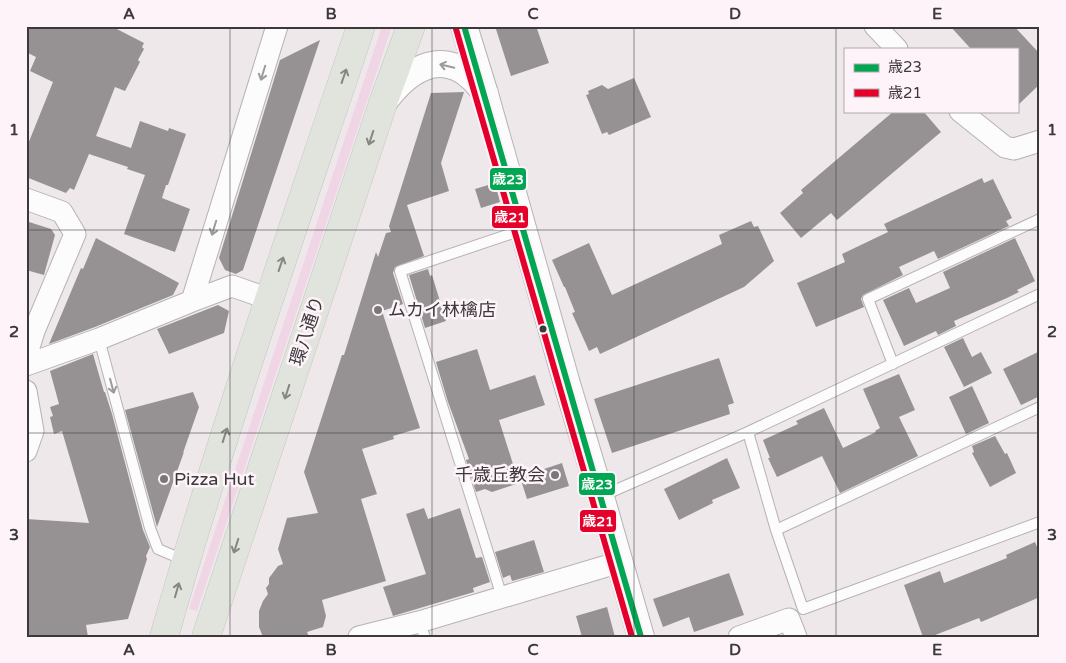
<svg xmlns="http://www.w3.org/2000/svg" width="1066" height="663" viewBox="0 0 1066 663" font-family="'Varela Round','Noto Sans JP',sans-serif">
  <rect width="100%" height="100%" fill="#eee8eb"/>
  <path fill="#f0d6e4" d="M382,26H392L197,611L189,609Z"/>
  <path fill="#969294" d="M26,26H111L144,43L142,47L144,49L138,60L140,62L125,91L115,87L96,136L131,148L140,121L168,131L169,128L186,134L168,185H166L162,198L190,209L175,252L124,234L145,175L127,169L128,167L89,154L74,190L70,188L66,193L26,177V149L53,82L30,71L36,57L26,52Z
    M495,26H536L549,63L511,76Z
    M950,26H1014L1040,54V84L1017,106V49H971Z
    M320,40L243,270L236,274L225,270L219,258L280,60Z
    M634,78L651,117L609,135L607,132L602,134L586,95L589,94L588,91L602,85L608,89Z
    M464,92L441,163L449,191L407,205L424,256L395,267L393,273L403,304L382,311L420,428L393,436L394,439L362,449L377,494L361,499L386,581L322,600L326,616L323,627L307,632L309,637H263L259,627V611L263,601L268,594L266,588L269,584V578L278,566L283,564L278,549L287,518L318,513L304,472L342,355H344L376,252L378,257L386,233L391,232L389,226L431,93Z
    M894,111H923L941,132L837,220L831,213L801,238L780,213L803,193L801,190Z
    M982,178L984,183L993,179L1012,218L1006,221L1009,226L938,259L934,251L899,267L903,275L863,295L861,299L864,307L816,327L797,283L845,262L842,254L888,232L884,224Z
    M495,183L500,202L481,208L475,189Z
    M26,221L51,229L55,235L44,275L26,270Z
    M751,221L754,227L758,226L774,261L744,287L600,354L597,347L589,351L572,313L575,312L565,287H564L552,260L589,243L612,295L722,244L719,235Z
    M96,238L179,283L173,295L95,327L49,344L81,268L83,269Z
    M1015,238L1035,281L1017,290L1019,292L1007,298L954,321L956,326L938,335L936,331L904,346L883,300L909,288L916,303L950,288L943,272Z
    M428,269L430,276L432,275L446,321L425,328L409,275Z
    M218,305L229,311L224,333L169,354L157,329Z
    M963,338L972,357L981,352L992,373L964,387L944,347Z
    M477,349L490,390L535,375L545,405L499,420L519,483L492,492L485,489L476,492L466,460L469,459L448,402L436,362Z
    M1040,351V396L1021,405L1003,369Z
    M93,354L104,392H105L112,414L143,530L150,547L146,556L147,559L128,619L86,625L88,637H26V519L89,523L62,431L54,434L50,417L53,416L50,407L59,404L50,371Z
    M719,358L734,403L728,405L730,414L612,453L594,399Z
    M899,374L915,410L899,417L918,456L840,493L822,456L777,477L768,458H770L763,440L798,424L796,421L824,408L843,448L876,432L875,431L880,428L863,389Z
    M972,386L989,423L966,434L949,397Z
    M193,392L199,407L183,453L184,452L157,527L125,410Z
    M995,436L1005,454L1007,453L1016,473L990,487L972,453L974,452L972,446Z
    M727,458L740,488L712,500L713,503L679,520L664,489Z
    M562,463L569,486L527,499L520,477Z
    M424,508L428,519L460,508L476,558L482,557L490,582L473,588L474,592L393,616L383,587L426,574L406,514Z
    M534,540L544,572L512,581L510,575L503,578L495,552Z
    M1035,542L1040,554V597L981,622L979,618L930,637H923L904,585L940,571L944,583L1007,558L1006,555Z
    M729,573L744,615L694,632L689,617L663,627L653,599Z
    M607,607L615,637H582L576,616Z"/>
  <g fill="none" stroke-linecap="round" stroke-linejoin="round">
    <defs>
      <path id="service" d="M99,339L150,528L158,549L184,560
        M893,364L868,299L1040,219
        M748,432L776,530L803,609L1040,522
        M602,496L748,432L1040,294
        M776,530L1040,407
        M502,597L400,271L522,230
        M419,622L425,637"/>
      <path id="minor" d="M875,26L897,49
        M960,111L1005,147L1014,149L1040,141
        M26,199L62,212L75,234L34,331L26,357
        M192,301L277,26
        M26,365L99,339L192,301L232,286L269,299
        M26,391L33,431L26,451
        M359,637L419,622L620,562
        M739,637L789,619L796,637"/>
      <path id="tertiary" d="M464,26L485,94L567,384L601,497L641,637
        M384,102C405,73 439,47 472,78C477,82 481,88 485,93"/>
      <path id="primary" d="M164,637C222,431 293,229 361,26
        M206,637L383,103L411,26"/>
    </defs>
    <use href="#service" stroke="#b6b2b5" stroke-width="12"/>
    <use href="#minor" stroke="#b6b2b5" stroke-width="23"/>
    <use href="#tertiary" stroke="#b6b2b5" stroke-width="28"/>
    <use href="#primary" stroke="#c6c4c5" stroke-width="29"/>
    <use href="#service" stroke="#fcfcfc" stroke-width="10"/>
    <use href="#minor" stroke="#fcfcfc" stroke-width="21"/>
    <use href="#tertiary" stroke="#fcfcfc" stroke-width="26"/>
    <use href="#primary" stroke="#e1e4dd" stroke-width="28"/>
    <defs>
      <path id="bus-1" d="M464,26L641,637"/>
      <path id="bus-2" d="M456,29L632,637"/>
    </defs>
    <use href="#bus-1" stroke="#fdf3f9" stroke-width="10"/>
    <use href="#bus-2" stroke="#fdf3f9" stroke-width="10"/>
    <use href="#bus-1" stroke="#00a651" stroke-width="6"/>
    <use href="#bus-2" stroke="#e4002b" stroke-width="6"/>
  </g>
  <defs><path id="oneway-shaft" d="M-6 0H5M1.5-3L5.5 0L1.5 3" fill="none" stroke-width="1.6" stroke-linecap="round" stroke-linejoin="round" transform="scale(1.25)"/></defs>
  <g stroke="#9c9a9c">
    <use href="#oneway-shaft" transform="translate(447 66) rotate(-167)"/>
    <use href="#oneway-shaft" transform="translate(263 73) rotate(107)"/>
    <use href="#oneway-shaft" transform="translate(214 228) rotate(107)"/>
    <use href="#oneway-shaft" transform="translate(112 386) rotate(75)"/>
  </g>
  <g stroke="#868684">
    <use href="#oneway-shaft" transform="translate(344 76) rotate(-71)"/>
    <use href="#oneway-shaft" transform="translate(371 138) rotate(108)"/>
    <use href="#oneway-shaft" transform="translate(281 264) rotate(-71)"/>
    <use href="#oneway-shaft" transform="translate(287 392) rotate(108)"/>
    <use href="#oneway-shaft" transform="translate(225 435) rotate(-72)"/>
    <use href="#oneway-shaft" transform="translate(236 546) rotate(108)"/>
    <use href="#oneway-shaft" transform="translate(177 590) rotate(-74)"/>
  </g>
  <path fill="none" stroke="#3c393b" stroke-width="1" stroke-opacity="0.55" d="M230,26V637M432,26V637M634,26V637M836,26V637M26,230H1040M26,433H1040"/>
  <g fill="#7a7679" stroke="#fdf3f9" stroke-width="2">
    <circle cx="378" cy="310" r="5"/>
    <circle cx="555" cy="475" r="5"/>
    <circle cx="164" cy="479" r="5"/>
  </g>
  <circle fill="#3c393b" stroke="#fdf3f9" stroke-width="2" cx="543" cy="329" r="4.5"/>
  <g text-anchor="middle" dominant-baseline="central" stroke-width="5" stroke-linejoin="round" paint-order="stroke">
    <g font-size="18" fill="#3c393b" stroke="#fdf3f9" text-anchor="start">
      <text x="388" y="310">ムカイ林檎店</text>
      <text x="545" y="475" text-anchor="end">千歳丘教会</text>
      <text x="174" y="479">Pizza Hut</text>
    </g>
    <g font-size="18" fill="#3c393b" stroke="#fdf3f9">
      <text transform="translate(307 331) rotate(-72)">環八通り</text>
    </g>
  </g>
  <g stroke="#fdf3f9" stroke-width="2">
    <rect x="489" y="167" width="38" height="24" rx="5" fill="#00a651"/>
    <rect x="491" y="205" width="38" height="24" rx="5" fill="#e4002b"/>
    <rect x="578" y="472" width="38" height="24" rx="5" fill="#00a651"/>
    <rect x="579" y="509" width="38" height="24" rx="5" fill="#e4002b"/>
  </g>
  <g font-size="14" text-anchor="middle" font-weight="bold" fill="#fff">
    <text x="508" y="184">歳23</text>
    <text x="510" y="222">歳21</text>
    <text x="597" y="489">歳23</text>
    <text x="598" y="526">歳21</text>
  </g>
  <rect width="1066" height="663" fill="none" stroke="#fdf3f9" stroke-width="55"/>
  <rect x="844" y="48" width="175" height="65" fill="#fdf3f9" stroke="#b0a9ad"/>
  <rect x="854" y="64" width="25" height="8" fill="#00a651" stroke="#b0a9ad"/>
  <text x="888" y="72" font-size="15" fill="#3c393b">歳23</text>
  <rect x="854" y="89" width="25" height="8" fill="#e4002b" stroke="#b0a9ad"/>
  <text x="888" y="98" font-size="15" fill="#3c393b">歳21</text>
  <rect x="28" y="28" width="1010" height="608" fill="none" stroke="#3c393b" stroke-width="2"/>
  <g font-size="16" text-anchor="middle" font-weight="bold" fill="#3c393b">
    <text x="129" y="19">A</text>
    <text x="331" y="19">B</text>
    <text x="533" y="19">C</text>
    <text x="735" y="19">D</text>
    <text x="937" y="19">E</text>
    <text x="14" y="135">1</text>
    <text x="1052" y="135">1</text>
    <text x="14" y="337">2</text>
    <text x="1052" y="337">2</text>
    <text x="14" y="540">3</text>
    <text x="1052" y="540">3</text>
    <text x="129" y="655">A</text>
    <text x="331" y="655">B</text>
    <text x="533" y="655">C</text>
    <text x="735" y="655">D</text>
    <text x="937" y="655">E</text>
  </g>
</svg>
